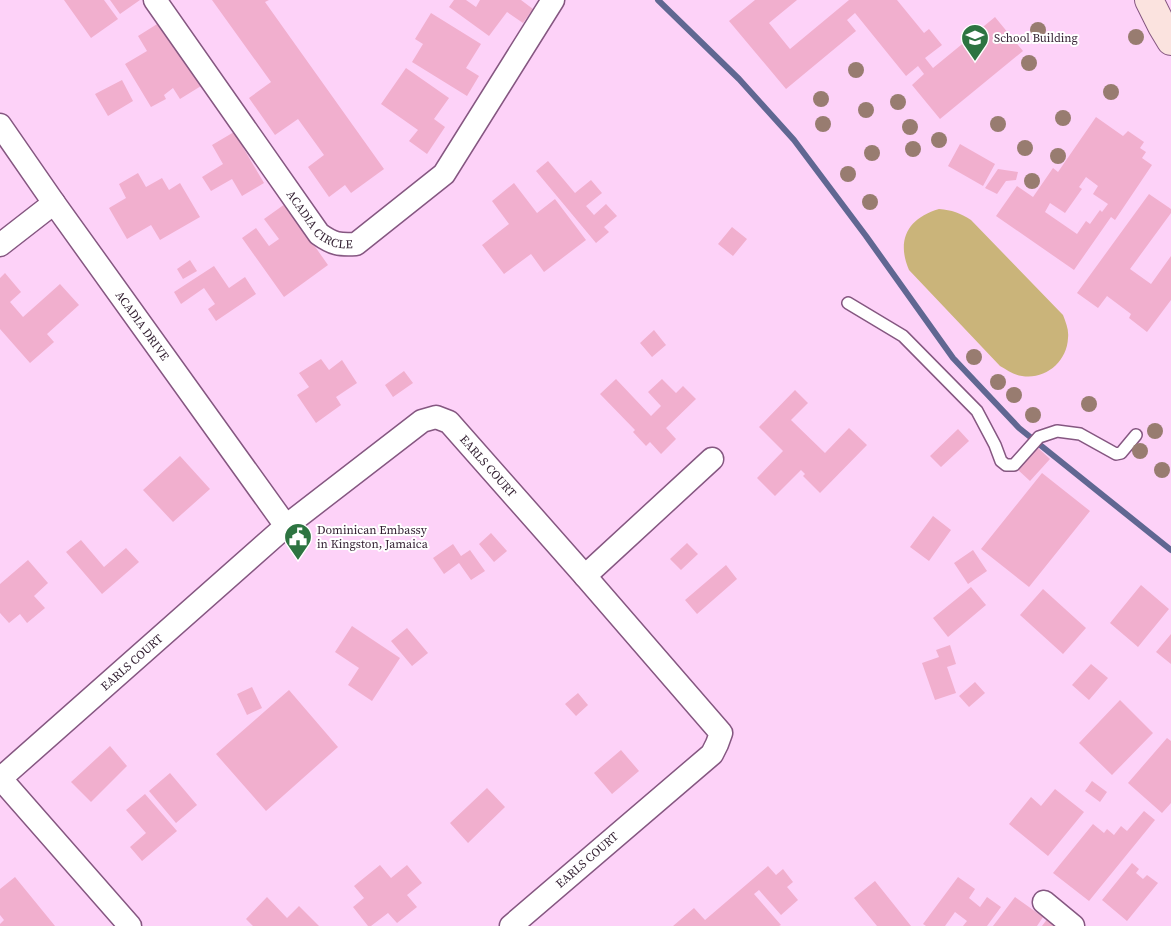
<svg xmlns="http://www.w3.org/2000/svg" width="1171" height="926" viewBox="0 0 1171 926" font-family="'Source Serif 4',serif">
  <rect width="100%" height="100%" fill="#fdd2f8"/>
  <path fill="#cab47a" d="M939,209C952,210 960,213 971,220L1063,315C1066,323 1069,330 1068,338C1067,362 1045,380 1022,376C1014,375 1007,370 1000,366L909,270C896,240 908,218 939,209Z"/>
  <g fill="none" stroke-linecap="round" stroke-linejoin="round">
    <path stroke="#606792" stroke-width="6" d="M658,0L739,79L794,140L866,236L953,358L1019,428L1171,550"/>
  </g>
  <path fill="#f1afce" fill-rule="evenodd" d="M64,0H104L118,19L91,38Z
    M110,0H140L120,14Z
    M212,0H269L265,2L384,169L351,193L345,185L329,197L308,167L324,155L298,119L275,135L249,98L271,82Z
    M454,0H466L476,7L480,0H521L533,9L523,23L507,12L489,36L449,7Z
    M755,0H797L769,23L790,49L849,0H897L924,33L929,29L942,45L925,58L933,68L995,17L1023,51L940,119L912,85L924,74L918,66L906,76L855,13L847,20L856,31L786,89L729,21Z
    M431,13L481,44L466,68L479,76L467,96L412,62L423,44L415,39Z
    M162,21L201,86L180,99L173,88L164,95L166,99L151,107L125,64L147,51L138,36Z
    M406,68L449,98L434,119L445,127L427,154L409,141L418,130L381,104Z
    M122,80L133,101L108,116L95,94Z
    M1096,117L1123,136L1128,131L1144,142L1140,148L1146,152L1142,158L1152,165L1115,220L1111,217L1074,270L996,216L1017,186L1033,197L1053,168L1058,172ZM1086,177L1098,186L1093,194L1108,204L1102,212L1100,210L1090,224L1086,221L1077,234L1045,212L1050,203L1065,213L1082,189L1079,187Z
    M234,132L264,183L242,196L232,179L211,191L202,177L223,164L212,145Z
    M960,144L995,164L983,186L948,166Z
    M548,161L575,193L591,180L602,193L586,206L594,215L606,204L617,216L604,227L609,232L596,243L536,171Z
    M998,169L1018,172L1016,180L1006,181L997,194L985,188Z
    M138,173L146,187L162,178L169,190L180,183L200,217L160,240L151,225L127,239L109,208L126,198L119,184Z
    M514,183L537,213L555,199L586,240L544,272L531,254L504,274L482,245L509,224L492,201Z
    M1149,194L1171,209V213L1130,269L1151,284L1171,256V300L1147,332L1129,318L1131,314L1107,296L1098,308L1077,293Z
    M285,204L328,265L284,297L242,238L256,228L269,246L279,239L264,219Z
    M732,227L747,239L733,256L718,244Z
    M190,260L197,271L183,279L177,269Z
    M214,266L229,288L245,277L256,294L216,321L208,309L215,304L204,288L181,304L174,292Z
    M5,273L21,292L10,302L23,317L60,284L79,305L47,334L54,342L30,363L0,329V278Z
    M654,330L666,345L652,357L640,343Z
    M321,359L329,370L342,360L357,383L336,397L341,405L316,423L297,395L309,387L299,373Z
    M404,371L413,383L393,397L385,385Z
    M616,379L651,416L661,406L648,392L662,379L676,393L683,386L696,399L666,428L676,439L661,454L650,442L646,446L633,432L635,430L600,394Z
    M795,390L808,403L791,420L825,453L849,428L867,445L820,493L803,476L805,474L801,470L775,496L757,478L783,451L759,427Z
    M958,429L969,441L941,467L930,456Z
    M1037,447L1050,459L1030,481L1017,469Z
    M180,456L210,489L173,522L143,490Z
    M1042,473L1090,511L1029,587L981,549Z
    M933,516L951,530L929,561L910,547Z
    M491,533L507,551L494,562L479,544Z
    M81,540L104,567L126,548L139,562L102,594L66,552Z
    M687,543L698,554L681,570L670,559Z
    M453,544L461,556L470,550L485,571L471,580L459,563L444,574L433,558Z
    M973,550L987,571L968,584L954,563Z
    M28,560L48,583L34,596L45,608L27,623L20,614L9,623L0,613V584Z
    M726,565L737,579L697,614L685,600Z
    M1141,585L1169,609L1138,647L1110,623Z
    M971,587L986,605L948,637L933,618Z
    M1043,589L1086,628L1063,654L1020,615Z
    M352,626L400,658L372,701L348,685L359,668L335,652Z
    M407,628L428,653L412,666L391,641Z
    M1171,634V664L1156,652Z
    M950,645L956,664L947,667L956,693L935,700L922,663L939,657L936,650Z
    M1091,664L1108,678L1089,700L1072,685Z
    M975,682L985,693L969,707L959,696Z
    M252,687L262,708L247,715L237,694Z
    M289,690L338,747L266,811L216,754Z
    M578,693L588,705L576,716L565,704Z
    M1120,700L1153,733L1112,775L1079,743Z
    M1167,738L1171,741V803L1162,813L1128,783Z
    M110,746L127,766L91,802L71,782Z
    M621,750L639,771L612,794L594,773Z
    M170,773L197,805L176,823L149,791Z
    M1092,781L1107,792L1100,802L1085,791Z
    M487,788L505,807L468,843L450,823Z
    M1055,789L1084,812L1048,856L1009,824L1031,797L1041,806Z
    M145,794L177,831L142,861L130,847L146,833L126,810Z
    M1144,811L1155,820L1089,901L1053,873L1093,824L1104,833L1107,829L1114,835L1121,826L1127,831Z
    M1132,863L1139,869L1136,873L1143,879L1147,875L1158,883L1127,921L1102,900Z
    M380,865L391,878L407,865L422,883L407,895L417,907L397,923L388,913L371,926H368L353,907L364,898L354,886Z
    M768,866L776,875L783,869L793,882L787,887L798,900L781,915L759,890L754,894L781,925L779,926H673L694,908L705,920Z
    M15,877L55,926H0V924L4,920L0,915V889Z
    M958,877L975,889L969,898L980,907L987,897L1001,907L987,926H963L967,921L955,912L945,926H926L923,924Z
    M875,881L911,926H877L854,898Z
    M267,897L287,918L299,906L319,926H253L246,919Z
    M1015,897L1043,917L1037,926H993Z
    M1048,918L1058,926H1042Z"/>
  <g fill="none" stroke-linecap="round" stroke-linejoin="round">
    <defs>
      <path id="lane" d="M848,303L903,336L977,411L995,445L1001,461L1006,465H1014L1039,437L1057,431L1080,434L1116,454L1121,453L1136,435"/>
      <g id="street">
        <path id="s1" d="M155,0L319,234C333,244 339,245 356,244L444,174L553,0"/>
        <path id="s2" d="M0,125L54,203L286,526"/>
        <path d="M0,245L54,203"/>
        <path d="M585,576L712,459"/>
        <path id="s3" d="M0,779L286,526L422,421L436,417L449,422L585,576L721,733L717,744L712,754L511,926"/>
        <path d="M1,779L130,926"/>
        <path d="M1044,902L1073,926"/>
      </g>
      <path id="secondary" d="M1149,0L1162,26L1171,41"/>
    </defs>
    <use href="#lane" stroke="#855781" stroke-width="14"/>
    <use href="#street" stroke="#855781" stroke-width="25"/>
    <use href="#secondary" stroke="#855781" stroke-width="30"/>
    <use href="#lane" stroke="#fff" stroke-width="11"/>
    <use href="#street" stroke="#fff" stroke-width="22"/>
    <use href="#secondary" stroke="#fbe3df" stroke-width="28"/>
  </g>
  <g fill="#987c70">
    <circle cx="1038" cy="30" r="8"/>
    <circle cx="1136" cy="37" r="8"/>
    <circle cx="1029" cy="63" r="8"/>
    <circle cx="856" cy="70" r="8"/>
    <circle cx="1111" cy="92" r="8"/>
    <circle cx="821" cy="99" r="8"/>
    <circle cx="898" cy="102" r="8"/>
    <circle cx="866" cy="110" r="8"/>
    <circle cx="1063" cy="118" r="8"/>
    <circle cx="823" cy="124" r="8"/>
    <circle cx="998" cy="124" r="8"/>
    <circle cx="910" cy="127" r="8"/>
    <circle cx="939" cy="140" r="8"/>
    <circle cx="1025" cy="148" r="8"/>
    <circle cx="913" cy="149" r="8"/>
    <circle cx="872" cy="153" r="8"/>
    <circle cx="1058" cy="156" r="8"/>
    <circle cx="848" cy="174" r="8"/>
    <circle cx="1032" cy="181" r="8"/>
    <circle cx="870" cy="202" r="8"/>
    <circle cx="974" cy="357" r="8"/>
    <circle cx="998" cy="382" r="8"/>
    <circle cx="1014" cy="395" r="8"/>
    <circle cx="1089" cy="404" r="8"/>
    <circle cx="1033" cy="415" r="8"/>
    <circle cx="1155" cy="431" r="8"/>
    <circle cx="1140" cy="451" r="8"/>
    <circle cx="1162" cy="470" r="8"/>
  </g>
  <defs>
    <symbol id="school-pin" viewBox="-11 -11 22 30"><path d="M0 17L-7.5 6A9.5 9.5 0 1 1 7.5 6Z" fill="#2d7441" stroke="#fff"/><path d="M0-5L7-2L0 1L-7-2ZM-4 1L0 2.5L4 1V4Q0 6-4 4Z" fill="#fff"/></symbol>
    <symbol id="civic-pin" viewBox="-11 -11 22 30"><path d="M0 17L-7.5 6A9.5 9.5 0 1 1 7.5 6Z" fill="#2d7441" stroke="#fff"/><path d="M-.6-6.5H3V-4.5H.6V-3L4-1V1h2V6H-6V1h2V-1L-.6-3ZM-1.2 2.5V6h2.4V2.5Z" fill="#fff"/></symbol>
  </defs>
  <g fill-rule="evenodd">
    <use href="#school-pin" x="959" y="22" width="32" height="43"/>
    <use href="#civic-pin" x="282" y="521" width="32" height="43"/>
  </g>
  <g text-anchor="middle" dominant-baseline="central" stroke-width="4" stroke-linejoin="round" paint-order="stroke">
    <g font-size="12" fill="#301d2f" stroke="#fff" text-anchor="start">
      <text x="994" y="38">School Building</text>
      <text x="317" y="530">Dominican Embassy<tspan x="317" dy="14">in Kingston, Jamaica</tspan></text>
    </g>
    <g font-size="12" fill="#301d2f" stroke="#fff">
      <text stroke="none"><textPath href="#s1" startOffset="278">ACADIA CIRCLE</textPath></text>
      <text stroke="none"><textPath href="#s2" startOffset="246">ACADIA DRIVE</textPath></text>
      <text stroke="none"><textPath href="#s3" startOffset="641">EARLS COURT</textPath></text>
      <text stroke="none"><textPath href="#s3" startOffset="176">EARLS COURT</textPath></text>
      <text transform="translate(587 860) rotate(-41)">EARLS COURT</text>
    </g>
  </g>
</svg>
